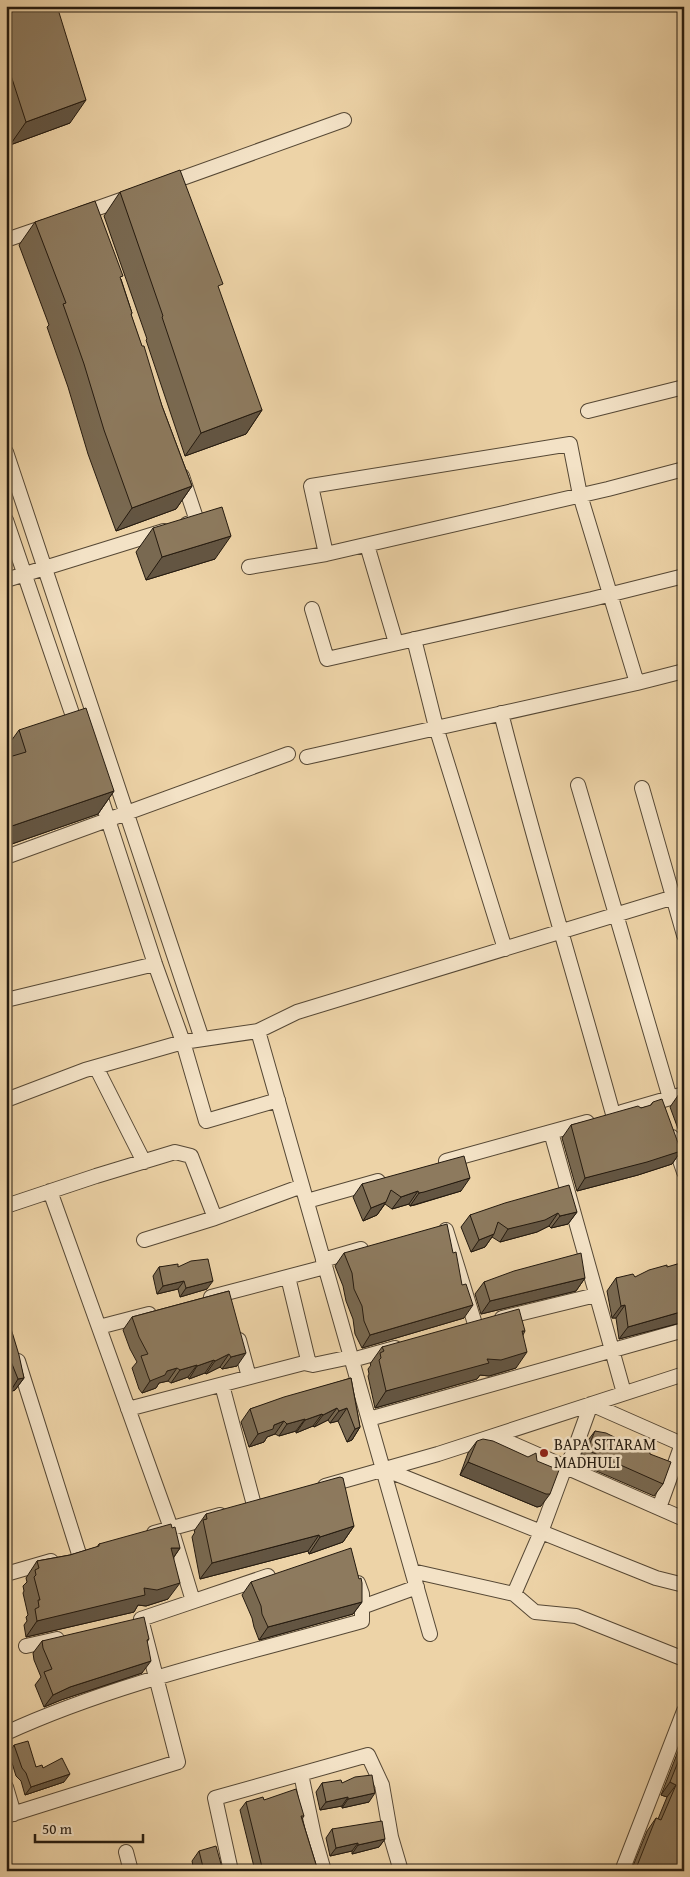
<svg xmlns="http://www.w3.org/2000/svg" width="690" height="1877" viewBox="0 0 690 1877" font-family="'Gentium Book Plus',serif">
  <rect width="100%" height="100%" fill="#edd3a7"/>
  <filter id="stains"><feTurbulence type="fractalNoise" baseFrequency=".004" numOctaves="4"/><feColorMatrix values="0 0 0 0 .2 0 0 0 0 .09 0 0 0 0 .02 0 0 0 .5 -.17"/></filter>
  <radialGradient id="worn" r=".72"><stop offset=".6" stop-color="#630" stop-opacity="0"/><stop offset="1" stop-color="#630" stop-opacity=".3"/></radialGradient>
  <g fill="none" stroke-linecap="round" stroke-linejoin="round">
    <defs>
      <path id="street" d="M166,184L344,120
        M81,214L132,196
        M6,240L44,227
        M588,411L684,387
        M6,452L202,1039
        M182,476L197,521L187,524
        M6,520L78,731
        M367,545L396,643
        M249,567L326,554L608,489L684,469
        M6,580L164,531
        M312,609L327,659L592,599L684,576
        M414,639L436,727L505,949
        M637,683L684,671
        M501,713C535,847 576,980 613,1114
        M307,757L637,683L580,495L570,444L311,486L326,554
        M578,785L670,1098
        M642,788L684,935
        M98,789L155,964L183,1042L206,1121L278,1100
        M6,857L288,754
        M6,1000L155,964
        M258,1031L430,1634
        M96,1067L144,1162
        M6,1100L85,1070L183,1042L258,1031L297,1012L684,894
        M622,1112L684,1094
        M551,1132L624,1393
        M672,1137L684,1172
        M446,1161L587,1122
        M50,1191L171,1528L193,1601
        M307,1201L378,1181
        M6,1206L96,1176L175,1152L191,1156L215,1218
        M446,1230L475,1324
        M144,1240L215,1218L302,1186
        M323,1260L361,1249
        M288,1277L309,1364
        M211,1297L325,1267
        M502,1318L596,1295
        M99,1327L149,1314
        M239,1340L249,1377
        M352,1360L395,1348
        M18,1361L79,1554
        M222,1385L254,1505
        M128,1409L304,1363L313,1365L351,1357
        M369,1419L684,1330
        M495,1436L684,1519
        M384,1469L656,1578L684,1585
        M325,1486L438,1454L684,1374
        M659,1508L682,1444
        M154,1533L220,1515
        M412,1571L514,1594L535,1612L576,1616L684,1659
        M6,1574L51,1561
        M358,1583L362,1594V1607L417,1587
        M514,1594L541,1532L565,1467L573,1454L591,1404L684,1445
        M26,1646L57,1639
        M6,1733C117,1682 245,1654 362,1621V1607
        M301,1774L314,1836L324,1871
        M6,1787L14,1814
        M6,1816L178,1762L141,1619L268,1576
        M126,1852L131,1871
        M231,1871L215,1798L368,1755L382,1785L391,1837L401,1871
        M622,1871L684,1711"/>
    </defs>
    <use href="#street" stroke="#564835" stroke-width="16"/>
    <use href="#street" stroke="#f3e2c6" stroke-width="14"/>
  </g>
  <path fill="#796951" stroke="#241a0f" d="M6,6L70,123L10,145L6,134Z
    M120,192L262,410L246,434L185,456L146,340L147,339L104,216Z
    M35,222L121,279L132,313L131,315L162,406L192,486L176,509L116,531L88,454L68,387L47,327L49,325L19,245Z
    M153,528L215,559L146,580L136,552Z
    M19,730L114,791L98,814L6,846V748Z
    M684,1093V1145L670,1107L679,1094Z
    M653,1102L681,1151L672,1164L638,1175L577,1191L562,1138L571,1125L641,1108L650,1106Z
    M362,1184L461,1191L415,1205L410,1206L409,1204L392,1209L385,1204L377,1215L363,1221L353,1197Z
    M577,1212L568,1224L551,1228L549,1226L537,1232L500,1242L492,1237L485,1247L471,1252L461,1227L470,1215Z
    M344,1253L464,1318L362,1348L355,1334L353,1319L346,1301L343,1286L335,1266Z
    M159,1267H178L207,1289L180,1297L178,1289L157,1294L153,1276Z
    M635,1277L682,1322L619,1339L616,1318H612L607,1291L616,1278Z
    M585,1278L576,1291L481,1314L475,1294L484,1282Z
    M229,1291L237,1366L222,1369L220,1367L206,1374L205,1373L189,1379L188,1377L171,1383L168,1381L159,1383L156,1388L142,1393L139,1389L132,1368L137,1362L130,1349L123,1330L132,1317Z
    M6,1312L24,1378L15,1390L10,1392L6,1383Z
    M525,1331L523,1335L516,1368L489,1376L480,1375L477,1379L375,1408L368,1376L369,1374L368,1369L371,1365L370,1364L382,1347Z
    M351,1378L360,1427L352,1440L347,1442L338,1421L330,1423L328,1420L314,1427L313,1426L296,1433V1431L279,1436L275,1434L267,1437L264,1442L249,1447L241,1422L250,1409Z
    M595,1431L650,1454L663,1484L654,1496L578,1463L586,1443Z
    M477,1441L541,1506L537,1507L460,1475L468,1453Z
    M206,1514L354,1526L343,1542L309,1554L308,1551L200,1579L192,1537L195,1532L194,1531Z
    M99,1544L180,1548L174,1557L168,1599L146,1606L138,1605L134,1612L26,1637L24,1625L27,1621L26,1617L28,1615L23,1593L24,1591L23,1586L27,1582L26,1578L37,1561L70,1555L97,1547Z
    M251,1582L362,1602L353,1614L259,1640L254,1627L252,1618L242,1595Z
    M149,1639L147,1642L142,1673L61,1700L44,1707L35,1685L41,1677L34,1660L33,1653L42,1641Z
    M684,1736V1871H631L647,1831L656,1818L658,1819L667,1797L661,1795Z
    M14,1745L36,1767L43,1768L64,1782L25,1795L21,1781L16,1776L9,1753Z
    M322,1783H342L369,1802L342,1808V1806L320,1810L316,1792Z
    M264,1800L304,1816L302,1819L318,1871H255L240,1810L246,1802Z
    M332,1829L385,1839L379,1847L352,1854V1851L330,1856L326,1838Z
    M199,1851L223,1871H194L192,1861Z"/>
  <path fill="#635542" stroke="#241a0f" d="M86,100L70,123L10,145L26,122Z
    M262,410L246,434L185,456L201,433Z
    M192,486L176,509L116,531L132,508Z
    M231,536L215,559L146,580L162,557Z
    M114,791L98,814L6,846V828Z
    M681,1151L672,1164L638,1175L577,1191L585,1178Z
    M470,1178L461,1191L410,1206L419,1193Z
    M418,1191L409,1204L392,1209L401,1197Z
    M386,1202L377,1215L363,1221L371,1208Z
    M577,1212L568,1224L551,1228L560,1216Z
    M558,1213L549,1226L537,1232L500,1242L508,1229Z
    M494,1234L485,1247L471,1252L479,1240Z
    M585,1278L576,1291L481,1314L490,1301Z
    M184,1281L178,1289L157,1294L163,1286Z
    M213,1281L207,1289L180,1297L186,1288Z
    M473,1305L464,1318L362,1348L370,1335Z
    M625,1305L616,1318H612L621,1306Z
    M684,1311V1322L619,1339L628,1327Z
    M527,1352L516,1368L489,1376L480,1375L477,1379L375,1408L386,1391L487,1359Z
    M246,1353L237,1366L222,1369L231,1357Z
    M229,1354L220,1367L206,1374L215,1361Z
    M214,1360L205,1373L189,1379L197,1366Z
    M197,1365L188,1377L171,1383L180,1370Z
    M177,1368L168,1381L159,1383L156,1388L142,1393L150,1381L167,1371Z
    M24,1378L15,1390L10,1392L18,1379Z
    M337,1408L328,1420L314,1427L323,1415Z
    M347,1408L338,1421L330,1423L339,1411Z
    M322,1414L313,1426L296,1433L305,1420Z
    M305,1419L296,1431L279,1436L287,1424Z
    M284,1421L275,1434L267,1437L264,1442L249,1447L258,1434L274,1425Z
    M360,1427L352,1440L347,1442L355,1429Z
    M468,1462L550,1494L541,1506L537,1507L460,1475Z
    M354,1526L343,1542L309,1554L320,1537Z
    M319,1535L308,1551L200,1579L212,1563Z
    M171,1548H180L169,1564Z
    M180,1583L168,1599L146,1606L138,1605L134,1612L26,1637L37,1621L144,1588Z
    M362,1602L353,1614L259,1640L268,1627Z
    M151,1661L142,1673L61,1700L44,1707L53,1695L70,1687Z
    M70,1774L64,1782L25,1795L31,1787Z
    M670,1782L676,1785L667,1797L661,1795Z
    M375,1793L369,1802L342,1808L348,1799Z
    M348,1797L342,1806L320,1810L326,1802Z
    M385,1839L379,1847L352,1854L358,1845Z
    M358,1843L352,1851L330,1856L336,1848Z"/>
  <path fill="#8d7a5e" stroke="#241a0f" d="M6,6H57L86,100L26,122L6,60Z
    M180,170L223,284L218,286L262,410L201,433L162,317L163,316L120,192Z
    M95,201L123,276L120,277L132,313L131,314L142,346H144L162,406L192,486L132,508L104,430L84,364L63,304L66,303L35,222Z
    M222,507L231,536L162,557L153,528Z
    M86,708L114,791L6,828V758L26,752L19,730Z
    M684,1093V1107L679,1094Z
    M662,1099L681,1151L647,1162L585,1178L571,1125L638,1106L641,1108L651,1105L653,1102Z
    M464,1156L470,1178L424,1192L419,1193L418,1191L401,1197L391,1190L386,1202L371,1208L362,1184Z
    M569,1185L577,1212L560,1216L558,1213L545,1220L508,1229L498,1222L494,1234L479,1240L470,1215L505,1203Z
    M447,1224L453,1253L456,1252L462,1285L466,1284L473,1305L370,1335L364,1321L362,1306L354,1289L352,1273L344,1253Z
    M581,1253L585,1278L490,1301L484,1282L514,1271Z
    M208,1259L213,1281L186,1288L184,1281L163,1286L159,1267L178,1264V1267L191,1261Z
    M684,1262V1311L628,1327L625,1305L621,1306L616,1278L633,1274L635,1277L649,1270L667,1265V1267Z
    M229,1291L246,1353L231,1357L229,1354L215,1361L214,1360L197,1366V1365L180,1370L177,1368L167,1371L165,1375L150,1381L148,1376L141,1356L148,1354L139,1337L132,1317Z
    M519,1309L525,1331H522L527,1352L501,1360L487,1359L489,1363L386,1391L379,1360L381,1358L380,1353L384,1351L382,1347Z
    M6,1312L19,1355L24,1378L18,1379L10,1359L6,1360Z
    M351,1378L360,1427L355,1429L347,1408L339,1411L337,1408L323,1415L322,1414L305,1420V1419L287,1424L284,1421L274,1425L273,1429L258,1434L250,1409L284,1397Z
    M595,1431L606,1433L641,1450L649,1446L650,1454L671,1462L663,1484L587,1450Z
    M483,1439L493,1441L528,1457L536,1453L537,1461L559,1470L550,1494H546L468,1462L477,1441Z
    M340,1477L343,1478L354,1526L320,1537L319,1535L212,1563L203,1520L207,1519L206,1514Z
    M171,1524L172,1528L175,1527L180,1548H171L180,1583L157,1590L144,1588L145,1595L37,1621L35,1609L39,1607L38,1600H40L34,1577L36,1575L35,1570L39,1568L37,1561L70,1555L99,1546V1544Z
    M351,1548L359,1579L361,1578L362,1583V1602L268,1627L262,1614L261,1606L251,1582Z
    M144,1617L149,1639L147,1640L151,1661L70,1687L53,1695L44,1672L52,1669L43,1648L42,1641Z
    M28,1741L36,1767L42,1765L43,1768L62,1758L70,1774L31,1787L26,1773L22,1768L14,1745Z
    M684,1747V1871H635L656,1818L661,1820L676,1785L670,1782Z
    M372,1775L375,1793L348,1799V1797L326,1802L322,1783L341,1780L342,1783L355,1777Z
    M296,1789L304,1816H301L318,1871H263L246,1802L263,1797L264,1800Z
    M382,1821L385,1839L358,1845V1843L336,1848L332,1829Z
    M216,1846L223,1871H204L199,1851Z"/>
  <circle fill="#8f2418" stroke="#f3e2c6" stroke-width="2" cx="544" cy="1453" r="5"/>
  <g text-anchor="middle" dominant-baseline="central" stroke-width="5" stroke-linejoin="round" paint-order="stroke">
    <g font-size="16" fill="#241a0f" stroke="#f3e2c6" text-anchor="start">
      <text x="554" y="1444">BAPA SITARAM<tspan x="554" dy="18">MADHULI</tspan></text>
    </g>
  </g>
  <rect width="690" height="1877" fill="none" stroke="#edd3a7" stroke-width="25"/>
  <rect x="8" y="8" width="675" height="1862" fill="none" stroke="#241a0f" stroke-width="2.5"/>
  <rect x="12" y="12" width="665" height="1852" fill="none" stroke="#241a0f"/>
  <path d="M35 1834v8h108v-8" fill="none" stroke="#241a0f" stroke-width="2.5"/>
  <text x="42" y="1834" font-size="15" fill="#241a0f" stroke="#f3e2c6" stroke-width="4" paint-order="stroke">50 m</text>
  <rect width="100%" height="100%" filter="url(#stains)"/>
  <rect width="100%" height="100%" fill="url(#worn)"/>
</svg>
